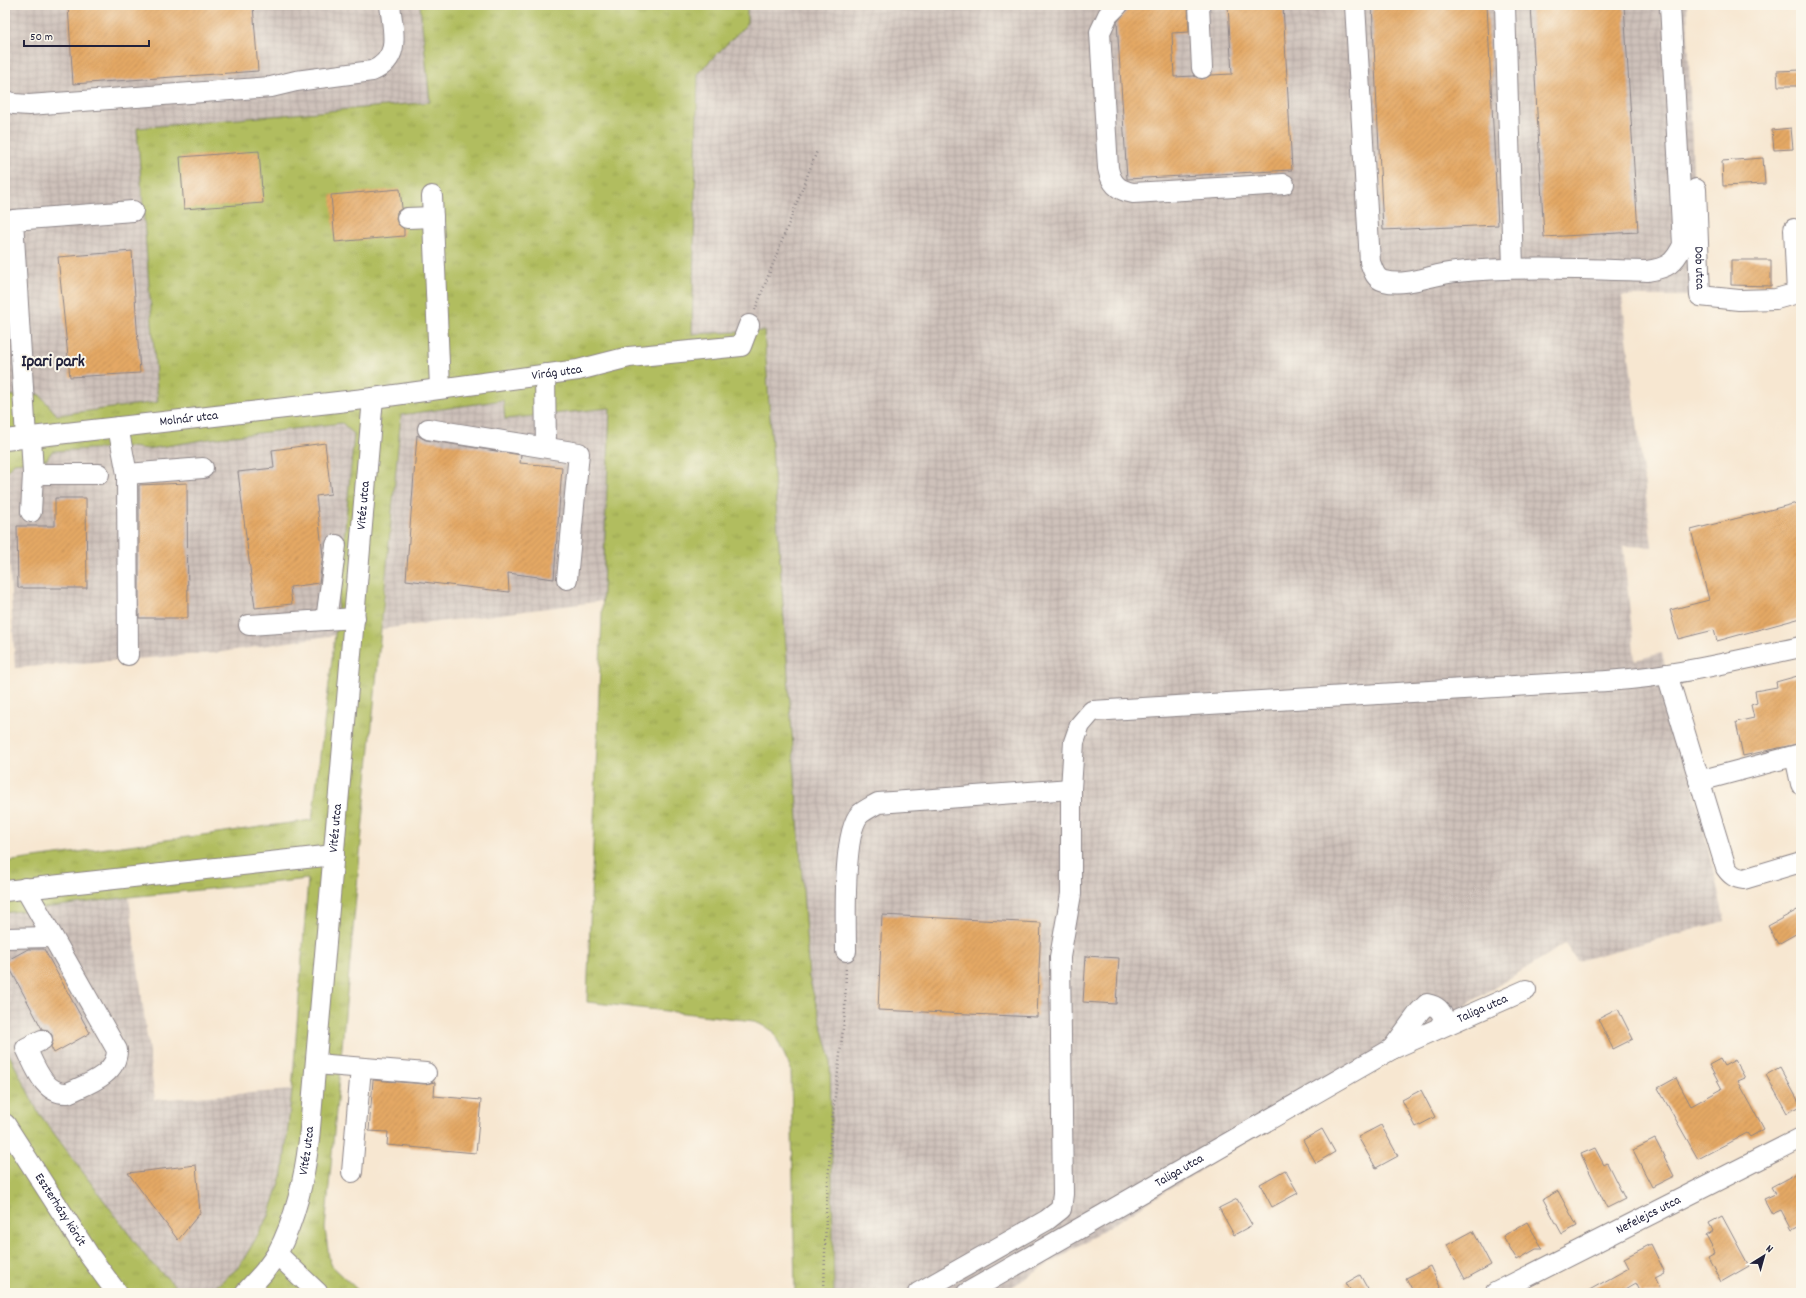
<svg xmlns="http://www.w3.org/2000/svg" width="1806" height="1298" viewBox="0 0 1806 1298" font-family="Dekko,sans-serif">
  <defs>
    <pattern id="industrial-grid" width="8" height="8" patternUnits="userSpaceOnUse"><rect width="8" height="8" fill="#cec1ba"/><path d="M0 4h8M4 0v8" fill="none" stroke="#b1a6a1"/></pattern>
    <pattern id="grass-tufts" width="24" height="20" patternUnits="userSpaceOnUse"><rect width="24" height="20" fill="#b1bd5e"/><path d="M3 7l-1-3M5 7V3M7 7l1-3M15 17l-1-3M17 17v-4M19 17l1-3" fill="none" stroke="#98a253"/></pattern>
    <pattern id="building-hatch" width="6" height="6" patternUnits="userSpaceOnUse"><rect width="6" height="6" fill="#e4a865"/><path d="M-1 1l2-2M0 6l6-6M5 7l2-2" fill="none" stroke="#c39059"/></pattern>
  </defs>
  <rect width="100%" height="100%" fill="#fbf7ec"/>
  <filter id="ink" filterUnits="userSpaceOnUse"><feTurbulence type="fractalNoise" baseFrequency=".025" numOctaves="2"/><feDisplacementMap in="SourceGraphic" scale="8" xChannelSelector="R" yChannelSelector="G"/><feConvolveMatrix kernelMatrix="1 2 1 2 8 2 1 2 1" color-interpolation-filters="sRGB"/></filter>
  <filter id="wash" filterUnits="userSpaceOnUse"><feTurbulence type="fractalNoise" baseFrequency=".012" numOctaves="4" result="noise"/><feDisplacementMap in="SourceGraphic" scale="16" xChannelSelector="R" yChannelSelector="G"/><feGaussianBlur stdDeviation="0.9" result="paint"/><feColorMatrix in="noise" values="0 0 0 0 0 0 0 0 0 0 0 0 0 0 0 0 0 1.4 0 .05"/><feComposite in="paint" operator="in"/></filter>
  <g filter="url(#wash)">
    <rect width="100%" height="100%" fill="#f7e7d1"/>
    <path fill="url(#industrial-grid)" d="M5,5H420L430,102L137,128L158,402L56,415L39,394L5,396Z
      M747,5H1687L1697,296H1622L1652,547L1623,546L1635,660L1662,653L1725,921L1577,961L1565,944L1002,1293H834L830,1056L809,977L763,331L692,334L698,72L747,24Z
      M504,400L505,419L610,408L603,601L382,629L401,415Z
      M342,423L354,434L335,635L215,653L15,668L5,479V473L14,463L47,459L52,451L130,447L148,449L209,439Z
      M129,897L155,1100L292,1090L283,1173L269,1216L239,1267L208,1293H183L149,1261L38,1112L5,1046V913Z"/>
    <path fill="url(#grass-tufts)" stroke="#6a704c" d="M420,5H747V24L698,73L692,334L764,331L809,977L830,1056L834,1293H795L791,1069L773,1031L754,1021L587,1002L610,408L505,419L503,400L401,415L325,1229L330,1264L361,1293H208L239,1267L269,1216L283,1173L292,1090L308,879L129,897L5,913V862L312,820L335,635L354,434L342,423L209,439L148,449L130,447L52,451L47,459L14,463L5,473V396L39,394L57,415L158,402L137,128L430,102Z
      M5,1046L38,1112L149,1261L183,1293H5Z"/>
    <g id="blocks">
      <path fill="url(#building-hatch)" d="M68,5H253L258,71L73,84Z
        M1188,5L1189,32L1172,33L1174,77L1194,76L1202,79L1211,75L1232,74L1228,5H1283L1292,170L1127,179L1117,22L1129,8Z
        M1372,5H1487L1498,225L1383,230Z
        M1531,5H1624L1638,232L1544,237Z
        M1801,70V86H1778L1777,71Z
        M1791,128L1793,149L1774,150L1772,130Z
        M259,151L263,203L184,209L180,157Z
        M1763,158L1765,184L1723,186L1722,161Z
        M400,189L402,208L397,212L396,219L398,224L404,229V236L335,242L331,195Z
        M132,251L140,373L70,377L58,257Z
        M1731,260H1771V286L1731,285Z
        M417,435L426,440L521,455L520,463L562,467L554,579L508,573L509,592L406,580Z
        M325,443L331,494L316,496L323,556L319,583L290,587L292,604L255,608L238,472L274,468L272,450Z
        M187,483L188,618H139V485Z
        M55,498H86L87,588H18L17,526H55Z
        M1801,502V618L1717,641L1714,630L1678,639L1670,610L1709,600L1691,530Z
        M1801,675V743L1743,756L1736,722L1754,718L1751,705L1757,703L1755,691L1777,687L1776,682Z
        M1801,908V931L1778,944L1768,926Z
        M882,915L1041,923L1037,1017L878,1010Z
        M28,949H44L90,1033L54,1053L51,1047L53,1041L52,1035L48,1030L42,1029L6,961Z
        M1086,956L1119,958L1116,1004L1083,1002Z
        M1618,1009L1633,1039L1613,1049L1598,1019Z
        M1720,1059L1724,1066L1735,1060L1745,1078L1738,1081L1764,1129L1750,1137L1747,1133L1698,1159L1658,1088L1676,1078L1691,1106L1722,1089L1709,1065Z
        M1780,1067L1801,1106L1787,1113L1766,1075Z
        M373,1080L425,1084L435,1082L434,1096L481,1100L476,1153L387,1145L388,1132L369,1131Z
        M1421,1090L1435,1117L1416,1127L1402,1100Z
        M1381,1125L1398,1156L1376,1168L1358,1137Z
        M1322,1129L1335,1152L1316,1163L1303,1140Z
        M1655,1139L1674,1176L1652,1187L1633,1150Z
        M1595,1148L1604,1165L1607,1163L1625,1199L1607,1208L1581,1154Z
        M196,1165L200,1213L178,1240L128,1173Z
        M1285,1170L1298,1193L1272,1207L1260,1184Z
        M1801,1171V1224L1791,1229L1781,1210L1772,1214L1764,1199L1775,1194L1771,1187Z
        M1558,1191L1577,1226L1562,1234L1543,1199Z
        M1237,1199L1252,1225L1234,1235L1219,1208Z
        M1722,1216L1749,1266L1721,1282L1708,1257L1715,1253L1706,1236L1713,1231L1709,1223Z
        M1527,1222L1543,1249H1536L1517,1260L1503,1236Z
        M1473,1231L1491,1265L1465,1279L1447,1245Z
        M1651,1244L1665,1273L1655,1278L1662,1293H1641L1636,1283L1619,1293H1584L1629,1268L1624,1258Z
        M1430,1266L1441,1289L1434,1293H1414L1406,1278Z
        M1360,1275L1370,1293H1352L1346,1283Z"/>
    </g>
  </g>
  <g filter="url(#ink)">
    <use href="#blocks" fill-opacity="0" stroke="#8c8486" stroke-width="1"/>
    <g fill="none" stroke-linecap="round" stroke-linejoin="round">
      <defs>
        <g id="minor">
          <path d="M1118,5L1108,15L1100,32L1108,168C1111,183 1117,190 1133,193L1284,184"/>
          <path d="M1199,5L1202,68"/>
          <path d="M1355,5L1370,262C1373,270 1375,279 1384,281C1408,287 1432,274 1456,272C1519,266 1583,269 1647,271C1667,268 1674,264 1683,245L1670,5"/>
          <path d="M1505,5L1513,268"/>
          <path d="M5,100L14,104L29,105L271,87L296,81L372,71C402,58 393,32 390,5"/>
          <path id="s1" d="M1696,189L1700,296L1739,300L1776,299L1801,292"/>
          <path d="M432,196L440,388"/>
          <path d="M407,218L433,217"/>
          <path d="M1794,229L1797,293"/>
          <path d="M545,374L546,447"/>
          <path d="M118,427L127,474L128,655"/>
          <path d="M428,429L579,453L567,579"/>
          <path d="M26,438L13,220L133,211"/>
          <path id="s2" d="M5,440L373,398L578,370L629,357L741,346L749,325"/>
          <path d="M33,474H99"/>
          <path d="M127,474L203,468"/>
          <path d="M31,512L33,474L31,437"/>
          <path d="M326,620L336,545"/>
          <path d="M249,625L355,618"/>
          <path d="M1667,674L1726,868C1731,875 1735,878 1744,879L1801,862"/>
          <path d="M1795,756L1801,784"/>
          <path d="M1699,781L1801,754"/>
          <path d="M25,888L117,1050C117,1075 87,1084 68,1093C44,1095 35,1066 26,1048L42,1040"/>
          <path d="M5,891L334,855"/>
          <path d="M5,938L52,937"/>
          <path d="M846,951C846,922 842,833 860,814C865,810 873,806 878,803L1071,789"/>
          <path d="M1392,1049L1420,1011L1427,1004C1437,1006 1441,1010 1444,1019L1439,1028"/>
          <path d="M316,1064L426,1073"/>
          <path id="s3" d="M5,1124L89,1255L117,1293"/>
          <path d="M352,1172L361,1068"/>
          <path id="s4" d="M277,1254C296,1218 304,1180 309,1140L373,398"/>
          <path d="M245,1293L264,1272L277,1254L318,1293"/>
          <path d="M918,1293L1047,1220L1061,1209L1063,1194L1060,957L1071,894V789L1074,742L1080,725L1092,711L1583,682C1657,681 1729,662 1801,647"/>
          <path id="s5" d="M967,1293L1392,1049L1526,990"/>
          <path id="s6" d="M1495,1293L1801,1138"/>
        </g>
      </defs>
      <use href="#minor" stroke="#8c8486" stroke-width="22"/>
      <path stroke="#8c8486" stroke-width="2.5" stroke-dasharray="1 3" stroke-linecap="butt" d="M755,310L817,151
        M824,1293L826,1212L832,1122L845,1012L846,967"/>
      <use href="#minor" stroke="#fff" stroke-width="20"/>
    </g>
  </g>
  <g text-anchor="middle" dominant-baseline="central" stroke-width="4" stroke-linejoin="round" paint-order="stroke">
    <g font-size="13" fill="#22223b" stroke="#fbf7ec">
      <text stroke="none"><textPath href="#s1" startOffset="79">Dob utca</textPath></text>
      <text stroke="none"><textPath href="#s2" startOffset="556">Virág utca</textPath></text>
      <text stroke="none"><textPath href="#s2" startOffset="185">Molnár utca</textPath></text>
      <text stroke="none"><textPath href="#s4" startOffset="756">Vitéz utca</textPath></text>
      <text stroke="none"><textPath href="#s4" startOffset="432">Vitéz utca</textPath></text>
      <text stroke="none"><textPath href="#s5" startOffset="589">Taliga utca</textPath></text>
      <text stroke="none"><textPath href="#s4" startOffset="108">Vitéz utca</textPath></text>
      <text stroke="none"><textPath href="#s5" startOffset="245">Taliga utca</textPath></text>
      <text stroke="none"><textPath href="#s3" startOffset="102">Eszterházy körút</textPath></text>
      <text stroke="none"><textPath href="#s6" startOffset="172">Nefelejcs utca</textPath></text>
    </g>
    <g font-size="17" font-weight="bold" fill="#22223b" stroke="#fbf7ec">
      <text x="53" y="363">Ipari park</text>
    </g>
  </g>
  <rect width="1806" height="1298" fill="none" stroke="#fbf7ec" stroke-width="20"/>
  <g transform="translate(1764 1256) rotate(37)" stroke="#fbf7ec" stroke-width="3" paint-order="stroke">
  <path d="M0-3L7 15L0 10L-7 15Z" fill="#22223b"/>
  <text y="-6" font-size="11" font-weight="bold" text-anchor="middle" fill="#22223b">N</text>
  </g>
  <path d="M24 40v6h125v-6" fill="none" stroke="#22223b" stroke-width="2"/>
  <text x="30" y="40" font-size="12" fill="#22223b" stroke="#fbf7ec" stroke-width="3" paint-order="stroke">50 m</text>
</svg>
